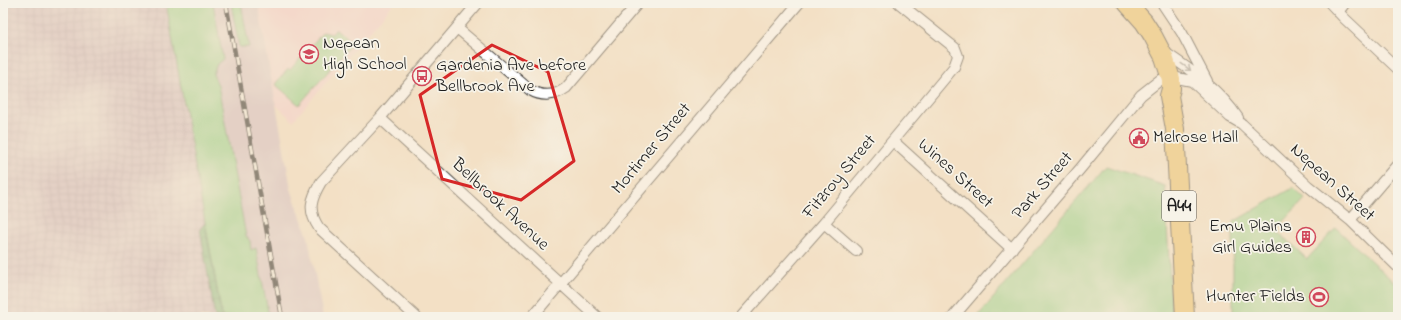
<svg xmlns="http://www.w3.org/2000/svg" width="1401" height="320" viewBox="0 0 1401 320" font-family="'Indie Flower',sans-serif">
  <defs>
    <pattern id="industrial-grid" width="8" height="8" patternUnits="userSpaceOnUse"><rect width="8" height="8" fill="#d2bdc5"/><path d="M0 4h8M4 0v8" fill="none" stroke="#b4a2a9"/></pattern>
    <pattern id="forest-crowns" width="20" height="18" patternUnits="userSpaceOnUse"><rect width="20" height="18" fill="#74b577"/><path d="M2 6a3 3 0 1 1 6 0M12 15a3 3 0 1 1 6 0" fill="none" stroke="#5e9261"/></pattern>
  </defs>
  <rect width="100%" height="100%" fill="#f7f3e8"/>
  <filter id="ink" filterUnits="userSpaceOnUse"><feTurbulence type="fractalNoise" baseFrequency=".025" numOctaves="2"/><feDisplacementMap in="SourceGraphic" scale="8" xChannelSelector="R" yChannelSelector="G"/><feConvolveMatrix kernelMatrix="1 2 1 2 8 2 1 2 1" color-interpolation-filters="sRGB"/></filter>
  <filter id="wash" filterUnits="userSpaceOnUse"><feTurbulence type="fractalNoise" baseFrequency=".012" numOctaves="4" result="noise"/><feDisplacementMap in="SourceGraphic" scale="16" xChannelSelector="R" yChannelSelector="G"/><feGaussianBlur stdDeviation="0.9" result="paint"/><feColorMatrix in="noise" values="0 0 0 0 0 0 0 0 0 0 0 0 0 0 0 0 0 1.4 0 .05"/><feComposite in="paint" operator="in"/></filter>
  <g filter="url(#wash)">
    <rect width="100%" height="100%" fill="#f3e0c5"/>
    <path fill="#f7cfd0" d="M258,3H394L293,121L276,105Z"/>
    <path fill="url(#industrial-grid)" d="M3,3H165L167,4L222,317H3Z"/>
    <path fill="#d2bdc5" d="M166,3H258L291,189L308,237L323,317H222Z"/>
    <path fill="#91d38b" stroke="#567854" d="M166,3H213L223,59L217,64L213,74L218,85L246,236L250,241L251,250L256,248L269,317H222Z
      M231,3H241L249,47H239Z
      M336,29L353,43L299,105L275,84L288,69L290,70L323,32L332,34Z
      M1106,166L1165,186L1172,317H977Z
      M1293,188L1305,199L1276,230L1307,259L1336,228L1398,286V317H1233V222Z"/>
    <path fill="url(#forest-crowns)" stroke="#48684a" d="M205,223L222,317H215L200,229Z"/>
  </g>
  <g filter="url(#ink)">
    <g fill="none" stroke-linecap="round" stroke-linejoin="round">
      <defs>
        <path id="street" d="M1162,3L1182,33L1207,81
          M1330,3L1344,18L1398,69
          M1338,12L1345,3
          M457,28L530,90C542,97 555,96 566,88L638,3
          M1164,52C1191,70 1220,90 1238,118
          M1171,79L1177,78L1192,81L1230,117L1242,124L1308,186L1350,220L1398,267
          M380,118L597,317
          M893,141L1012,249
          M1350,220L1398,164
          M824,223L856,251
          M416,317L319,228C307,210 311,199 321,182L380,118L478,3
          M532,317L799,3
          M741,317L824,223L954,67L958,56L955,48L899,3
          M953,317L1080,169L1141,95L1160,80"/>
        <path id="highway" d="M1127,3L1144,22L1153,36L1164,57L1171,79V89L1169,96L1175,129L1185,317"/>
      </defs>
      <use href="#street" stroke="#3c3935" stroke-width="12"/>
      <use href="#highway" stroke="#3c3935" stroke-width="20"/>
      <use href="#street" stroke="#fff" stroke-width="10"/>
      <use href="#highway" stroke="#eec469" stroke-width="18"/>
      <defs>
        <path id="rail" d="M226,3L282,317"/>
      </defs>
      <use href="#rail" stroke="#1c1c1c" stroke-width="4.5"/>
      <use href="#rail" stroke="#f7f3e8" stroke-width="3" stroke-dasharray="9" stroke-linecap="butt"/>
    </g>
    <defs><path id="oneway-shaft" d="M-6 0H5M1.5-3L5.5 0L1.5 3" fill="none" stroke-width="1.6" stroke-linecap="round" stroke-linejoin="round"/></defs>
    <use stroke="#999" href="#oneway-shaft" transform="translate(1186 67) rotate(36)"/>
  </g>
  <path d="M0 0H1401V320H0ZM492,45L548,72L574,161L521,200L442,179L420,95Z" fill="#f3e0c5" fill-opacity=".55" fill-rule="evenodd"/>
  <path fill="none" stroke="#d62828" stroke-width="3" stroke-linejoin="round" d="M492,45L548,72L574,161L521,200L442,179L420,95Z"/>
  <defs>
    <symbol id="school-ring" viewBox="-11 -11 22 22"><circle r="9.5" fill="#f7f3e8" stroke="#d1495b" stroke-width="1.5"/><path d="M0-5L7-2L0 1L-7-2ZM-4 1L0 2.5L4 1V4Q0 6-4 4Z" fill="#d1495b"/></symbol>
    <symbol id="bus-ring" viewBox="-11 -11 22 22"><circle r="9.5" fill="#f7f3e8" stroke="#d1495b" stroke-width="1.5"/><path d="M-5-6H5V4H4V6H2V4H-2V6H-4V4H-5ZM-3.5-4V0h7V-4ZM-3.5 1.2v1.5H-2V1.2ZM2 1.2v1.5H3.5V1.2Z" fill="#d1495b"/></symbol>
    <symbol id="civic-ring" viewBox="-11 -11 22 22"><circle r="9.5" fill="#f7f3e8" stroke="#d1495b" stroke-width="1.5"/><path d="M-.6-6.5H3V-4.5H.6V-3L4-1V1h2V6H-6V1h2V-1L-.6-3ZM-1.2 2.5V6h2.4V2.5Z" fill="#d1495b"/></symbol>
    <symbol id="building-ring" viewBox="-11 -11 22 22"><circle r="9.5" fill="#f7f3e8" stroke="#d1495b" stroke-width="1.5"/><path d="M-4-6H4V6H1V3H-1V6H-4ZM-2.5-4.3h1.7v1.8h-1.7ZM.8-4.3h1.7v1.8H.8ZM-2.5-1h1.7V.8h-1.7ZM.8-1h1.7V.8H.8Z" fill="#d1495b"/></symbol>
    <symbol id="stadium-ring" viewBox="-11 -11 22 22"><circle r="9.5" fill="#f7f3e8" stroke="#d1495b" stroke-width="1.5"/><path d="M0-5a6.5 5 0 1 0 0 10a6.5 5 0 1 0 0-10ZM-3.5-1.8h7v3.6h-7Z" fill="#d1495b"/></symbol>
  </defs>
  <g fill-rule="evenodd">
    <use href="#school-ring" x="298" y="43" width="22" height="22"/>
    <use href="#bus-ring" x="411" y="65" width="22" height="22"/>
    <use href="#civic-ring" x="1128" y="127" width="22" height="22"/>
    <use href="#building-ring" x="1295" y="226" width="22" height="22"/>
    <use href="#stadium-ring" x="1308" y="286" width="22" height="22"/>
  </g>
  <g text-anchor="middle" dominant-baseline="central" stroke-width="3.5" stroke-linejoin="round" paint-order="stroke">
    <rect fill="#f7f3e8" stroke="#5e5c59" stroke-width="1" x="1162" y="191" width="34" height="30" rx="3"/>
    <g font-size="17" font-weight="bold" fill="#1c1c1c">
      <text x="1179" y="206">A44</text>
    </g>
    <g font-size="18" fill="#1c1c1c" stroke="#f7f3e8" text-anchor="start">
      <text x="323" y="44">Nepean<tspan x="323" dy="21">High School</tspan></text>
      <text x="436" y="66">Gardenia Ave before<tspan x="436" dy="21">Bellbrook Ave</tspan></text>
      <text x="1153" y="138">Melrose Hall</text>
      <text x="1292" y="227" text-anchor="end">Emu Plains<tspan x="1292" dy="21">Girl Guides</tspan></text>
      <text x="1305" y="297" text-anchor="end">Hunter Fields</text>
    </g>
    <g font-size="18" fill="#1c1c1c" stroke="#f7f3e8">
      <text transform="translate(652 149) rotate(-50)">Mortimer Street</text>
      <text transform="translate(955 174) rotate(42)">Wines Street</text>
      <text transform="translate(840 177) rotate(-50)">Fitzroy Street</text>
      <text transform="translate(1332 183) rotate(42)">Nepean Street</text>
      <text transform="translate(1043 186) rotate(-49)">Park Street</text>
      <text transform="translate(500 205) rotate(43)">Bellbrook Avenue</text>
    </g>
  </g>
  <rect width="1401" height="320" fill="none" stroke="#f7f3e8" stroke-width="16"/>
</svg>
